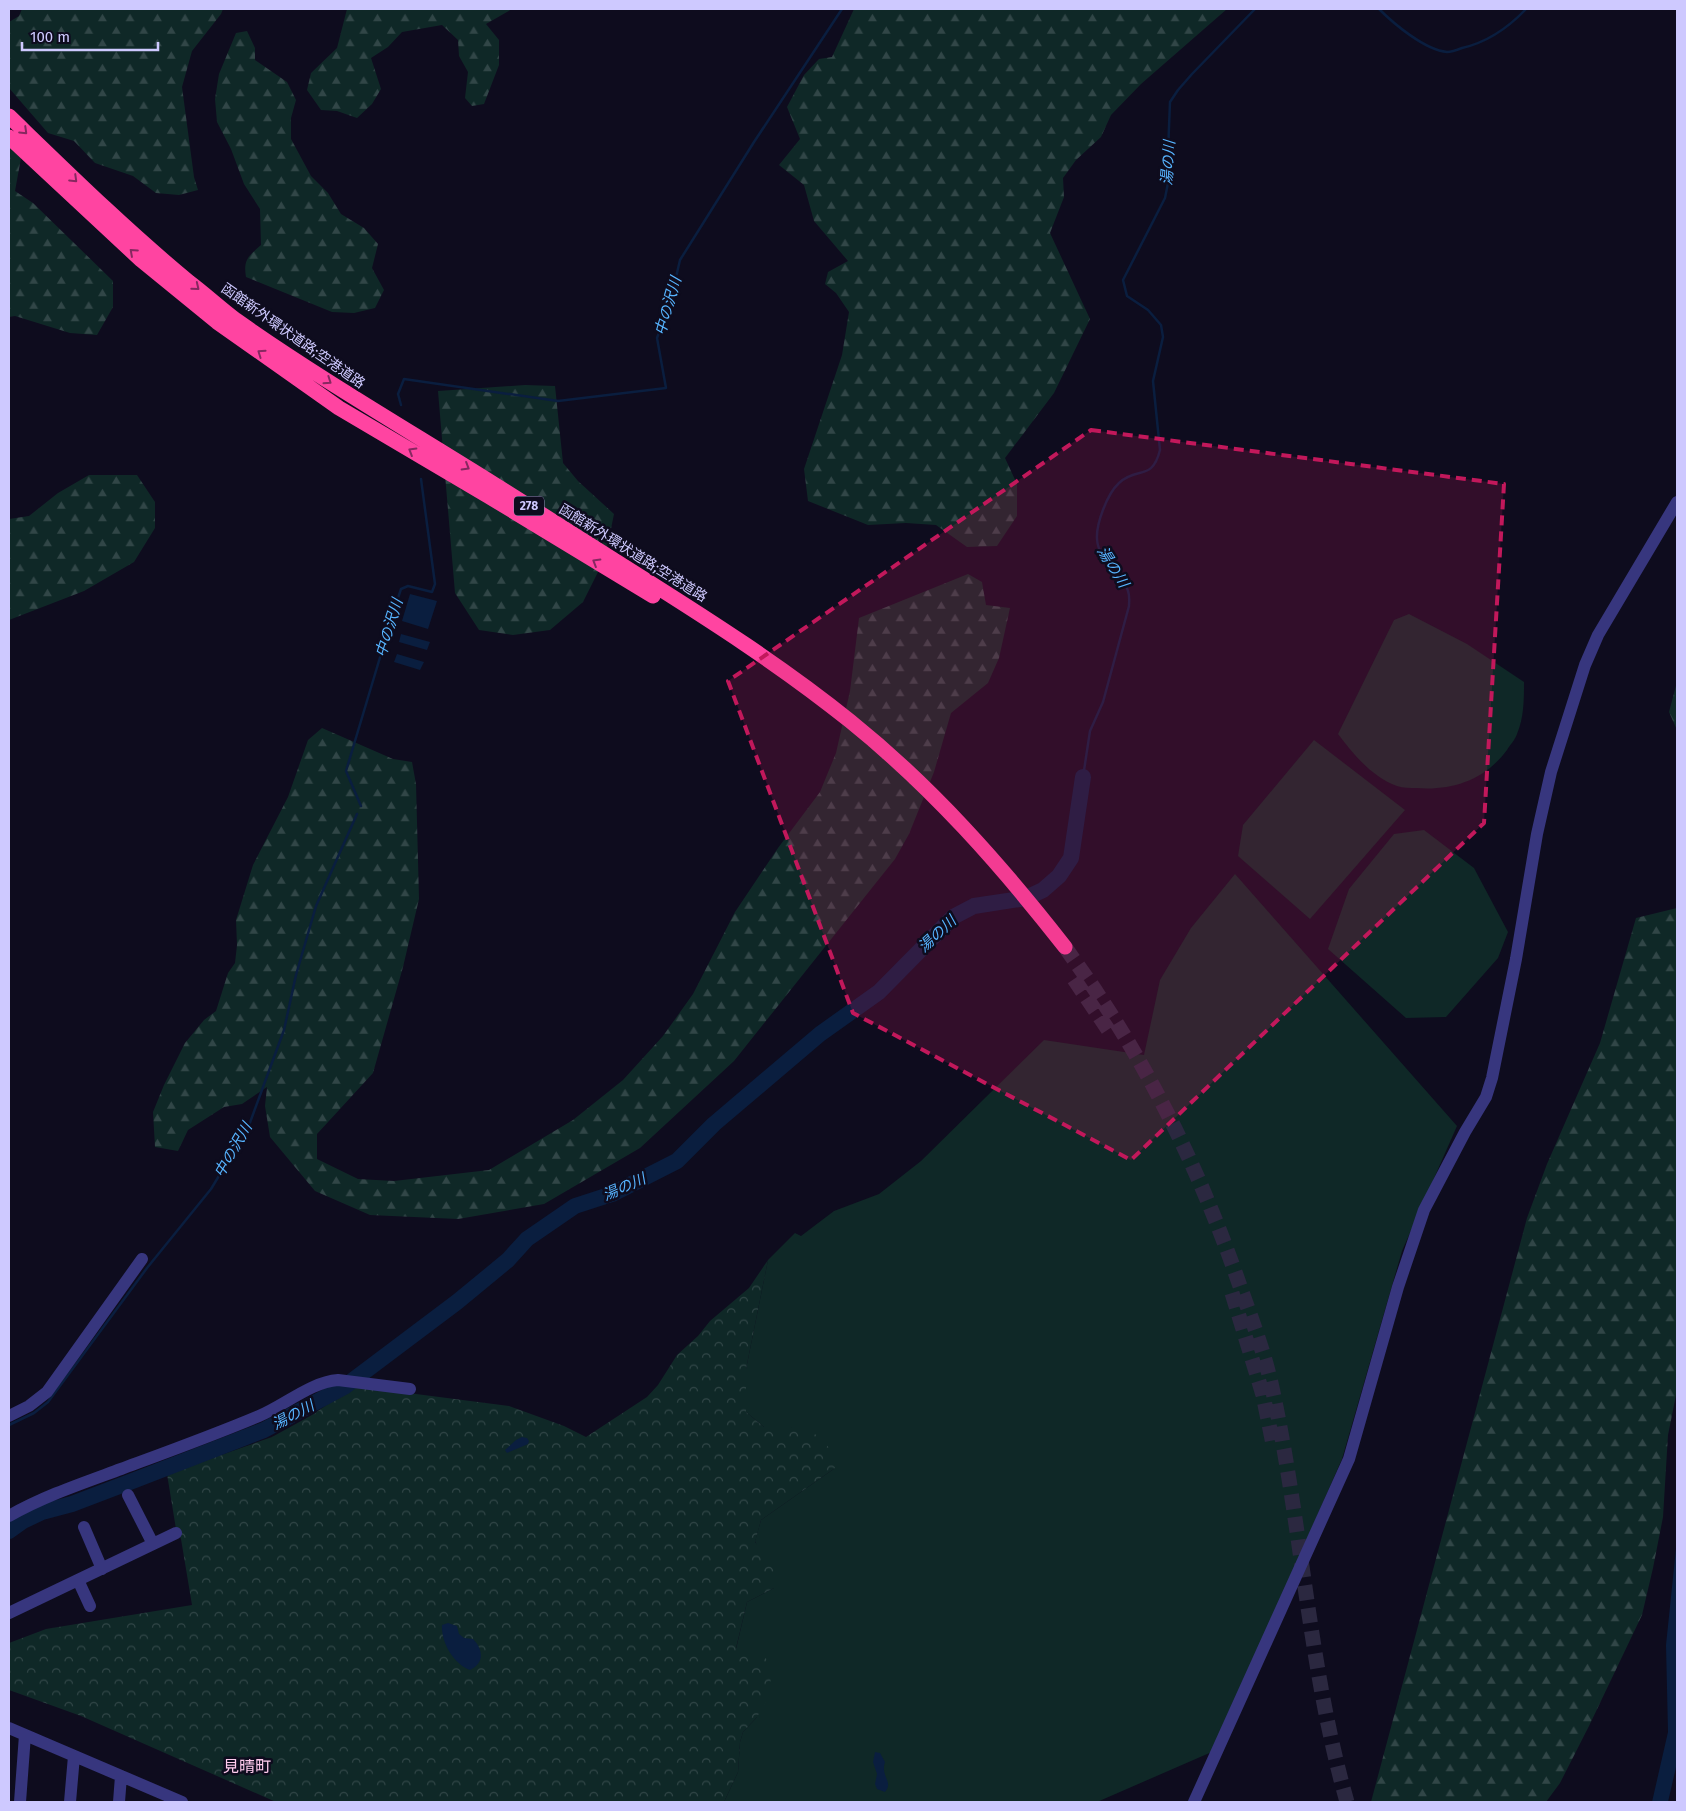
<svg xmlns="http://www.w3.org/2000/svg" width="1686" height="1811" viewBox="0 0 1686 1811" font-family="'Fira Sans','Noto Sans JP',sans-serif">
  <defs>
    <pattern id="forest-firs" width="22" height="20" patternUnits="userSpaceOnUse" patternTransform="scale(1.25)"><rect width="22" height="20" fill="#0f2827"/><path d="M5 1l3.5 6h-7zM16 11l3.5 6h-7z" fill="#314647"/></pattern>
    <pattern id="park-crowns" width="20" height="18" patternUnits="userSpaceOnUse" patternTransform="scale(1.25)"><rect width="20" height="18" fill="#0f2827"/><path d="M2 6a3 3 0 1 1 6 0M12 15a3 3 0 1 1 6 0" fill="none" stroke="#314647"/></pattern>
  </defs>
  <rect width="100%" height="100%" fill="#0e0c1e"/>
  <path fill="#0f2827" d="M1409,614L1467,644L1524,682C1524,699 1524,718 1517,734C1515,740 1510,745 1507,750C1485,780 1452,791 1416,788C1410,788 1403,788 1397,786C1372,777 1354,755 1338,734L1394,620Z
    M1314,740L1405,810L1310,919L1238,856L1243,825Z
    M1424,830L1474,868L1508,932L1498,958L1446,1017L1406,1018L1328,949L1349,889L1394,834Z
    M1235,874L1457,1126L1402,1251L1342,1459L1214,1751L1097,1802H724L738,1772L740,1742L743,1732L757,1717L736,1649L747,1602L774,1588L755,1541L761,1520L835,1468L791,1427H764L746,1412V1369L768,1260L795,1233L801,1236L834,1211L879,1194L921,1161L1044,1040L1144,1055L1160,980L1191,928Z"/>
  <path fill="url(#forest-firs)" d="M22,9H223L221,14L192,51L182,87L194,177L198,190L179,195L156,193L133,176L95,163L74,141L48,133L9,88V22L19,16Z
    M347,9H512L486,24L499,40V65L484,104L472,106L465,98L468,72L459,56L458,40L442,25L402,32L388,47L371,58L381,89L372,104L357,118L337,111L321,110L307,90L311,73L337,48Z
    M854,9H1227L1141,84L1111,115L1101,137L1076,160L1063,178L1064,197L1050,233L1090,319L1054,393L1005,458L1017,484V516L997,546L967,547L936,525L906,523L868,525L808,501L804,469L842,355L849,312L836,293L825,284L828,272L848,261L814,221L804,185L779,165L800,139L787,107L804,75L819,59L832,57Z
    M247,31L255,48V60L287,82L296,100L291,118V139L311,176L328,193L341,214L364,228L378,244L372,268L384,290L375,308L354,313L332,312L246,277C243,259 249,256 261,245L260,209L244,184L231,149L217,122L215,99L219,74L236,33Z
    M9,146L21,158L15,191L33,203L113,281V307L97,335L70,333L15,316L9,317Z
    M525,385L555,386L563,463L578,481L614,514L605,558L583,602L550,630L513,635L479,630L455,593L438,391Z
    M89,475H137L155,502V528L134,562L84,591L9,620V519L29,516L58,493Z
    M968,574L982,582L986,605L1010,608L999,658L988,683L951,713L934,772L909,834L895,859L734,1061L640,1148L544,1204L458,1219L370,1215L315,1191L270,1137L265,1106L267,1087L242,1104L224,1107L188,1130L178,1151L155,1147L153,1112L164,1085L185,1043L204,1020L216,1011L228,973L235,963L237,945L236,920L253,865L288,797L308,740L322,728L393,759L412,762L416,784L419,899L403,967L373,1073L317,1134V1159L358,1179L394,1181L489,1170L573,1120L623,1080L663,1036L693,994L735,912L778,848L820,792L836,753L850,691L859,618Z
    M1677,682V730L1669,712Z
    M1677,908V1390L1668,1435L1663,1517L1653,1568L1642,1615L1589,1726L1560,1783L1546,1802H1371L1527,1218L1547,1164L1600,1043L1636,918Z"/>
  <path fill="url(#park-crowns)" d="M768,1260L746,1369V1412L764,1427H791L817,1435L834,1453L835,1468L761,1520L755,1542L778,1573L774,1588L747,1602L736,1648L763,1655L768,1661L772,1691L757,1717L743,1732L740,1742L738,1772L724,1802H276L81,1716L9,1690V1643L46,1629L192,1605L181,1539L176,1529L167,1474L272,1437L312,1415L354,1386L509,1406L564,1426L586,1437L647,1397L658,1385L677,1355L698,1336L710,1321L749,1288Z"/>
  <path fill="#0a1e3f" d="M410,594L437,601L428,629L402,621Z
    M401,634L430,642L427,650L399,642Z
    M397,654L424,662L420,670L394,662Z
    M522,1437L527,1438L529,1441L528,1444L507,1453L505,1450L516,1440Z
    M1677,1539V1763L1668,1802H1652L1668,1732L1666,1645Z
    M448,1623L457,1626L459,1634L464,1638L473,1639C483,1649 485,1663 470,1670C454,1664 441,1643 442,1625Z
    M875,1752L880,1753L885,1762C880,1777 894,1781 885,1792L877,1789L875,1784L877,1774L873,1762Z"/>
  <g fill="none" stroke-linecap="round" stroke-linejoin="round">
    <path stroke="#0a1e3f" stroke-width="2.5" d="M1379,9C1394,24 1425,50 1447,52C1451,52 1457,50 1462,48C1488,42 1508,28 1526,9
      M401,405L398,394L404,379L558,401L666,388L657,338L670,303L680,260L754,142L842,9
      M1083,777L1090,731L1103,702L1129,606C1129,602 1130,596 1128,591C1123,572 1098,561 1097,539C1096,524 1107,494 1119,483C1137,466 1152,482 1160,450L1153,381L1163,337L1161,325L1148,310L1127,296L1123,280L1165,198L1170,173L1168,152L1170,102L1178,90L1192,74L1255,9
      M361,806L346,771L396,604L401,589L408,586L432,592L435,584L421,479
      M9,1425L34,1413L48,1402L147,1268L211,1189L248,1128L284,1030L296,975L316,906L357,814"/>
    <path stroke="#0a1e3f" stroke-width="16" d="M9,1531L23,1521L42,1512L72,1504L135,1480L264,1430L344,1387L457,1302L508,1260L527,1239L575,1206L612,1194L677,1161L714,1124L820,1034L879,992L953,917L974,906L1026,898L1043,890L1059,876L1071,858L1083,777"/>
    <path stroke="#2b2840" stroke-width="15" stroke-dasharray="15 8" stroke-linecap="butt" d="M1065,947C1076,963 1088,979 1099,996C1160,1087 1207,1189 1242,1292C1254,1325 1266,1358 1273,1392C1302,1528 1309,1669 1347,1802
      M1074,979L1109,1031
      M1232,1293L1263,1395L1273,1444"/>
    <path stroke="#37367e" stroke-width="12" d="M9,1416L29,1406L47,1392L142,1259
      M128,1495L153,1544
      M9,1516C44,1496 83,1483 121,1469C167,1452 214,1435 259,1416C285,1405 311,1382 338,1380L410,1389
      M84,1527L102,1569
      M78,1580L90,1606
      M9,1613L176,1533
      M9,1728L182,1802
      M20,1802L25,1735
      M70,1802L74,1756
      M119,1802L121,1776
      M1194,1802L1349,1459L1398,1287L1424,1210L1465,1132L1486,1097L1492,1078L1516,959L1537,834L1551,772L1585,665L1598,635L1677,502"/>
    <path stroke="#ff44a1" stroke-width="15" d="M9,116C68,173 126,230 189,282C205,294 220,308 236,320C320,379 408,430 494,484C542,514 590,545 638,575C711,621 783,667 850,721C932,787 1001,865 1065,947
      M9,137L141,260L217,322L339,408L488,496L653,596"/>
  </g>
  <defs><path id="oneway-chevron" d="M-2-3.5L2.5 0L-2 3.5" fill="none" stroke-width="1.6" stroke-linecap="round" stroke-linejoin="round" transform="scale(1.25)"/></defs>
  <g stroke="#862860">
    <use href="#oneway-chevron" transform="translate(24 131) rotate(44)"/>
    <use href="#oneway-chevron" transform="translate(74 179) rotate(44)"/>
    <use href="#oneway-chevron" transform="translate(133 252) rotate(-138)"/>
    <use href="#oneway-chevron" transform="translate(196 287) rotate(39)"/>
    <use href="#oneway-chevron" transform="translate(261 353) rotate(-145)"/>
    <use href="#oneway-chevron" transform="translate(328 381) rotate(34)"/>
    <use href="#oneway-chevron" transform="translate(412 451) rotate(-149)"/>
    <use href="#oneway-chevron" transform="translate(466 467) rotate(31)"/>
    <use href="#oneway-chevron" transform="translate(596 562) rotate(-149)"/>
  </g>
  <path fill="#c2185b" fill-opacity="0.2" stroke="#c2185b" stroke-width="4" stroke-dasharray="10 6" stroke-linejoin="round" d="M1091,430L1504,484L1484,823L1131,1160L853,1013L728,681Z"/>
  <g text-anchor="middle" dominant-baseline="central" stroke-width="5" stroke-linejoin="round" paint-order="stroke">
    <rect fill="#0e0c1e" stroke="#9490bc" stroke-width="1" x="514" y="496.5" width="30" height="19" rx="4"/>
    <g font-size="12" font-weight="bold" fill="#cec9ff">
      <text x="529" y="506">278</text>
    </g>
    <g font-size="14" fill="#cec9ff" stroke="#0e0c1e">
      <text transform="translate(293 336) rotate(35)">函館新外環状道路;空港道路</text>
      <text transform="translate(633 553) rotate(32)">函館新外環状道路;空港道路</text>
    </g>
    <g font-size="15" font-style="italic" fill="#57b4ff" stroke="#0e0c1e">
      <text transform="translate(1168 163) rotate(-86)">湯の川</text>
      <text transform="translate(668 306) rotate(-74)">中の沢川</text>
      <text transform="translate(1113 567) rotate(58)">湯の川</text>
      <text transform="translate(389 628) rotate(-73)">中の沢川</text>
      <text transform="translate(937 934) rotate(-43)">湯の川</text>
      <text transform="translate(233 1150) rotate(-60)">中の沢川</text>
      <text transform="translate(624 1187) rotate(-24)">湯の川</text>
      <text transform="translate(293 1415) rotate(-28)">湯の川</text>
    </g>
    <g font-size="16" fill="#ffcbed" stroke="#0e0c1e">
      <text x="247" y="1766">見晴町</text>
    </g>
  </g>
  <rect width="1686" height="1811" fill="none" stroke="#cec9ff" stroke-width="20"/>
  <path d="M22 42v8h136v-8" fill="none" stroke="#cec9ff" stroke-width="2.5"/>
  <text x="30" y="42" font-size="15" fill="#cec9ff" stroke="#0e0c1e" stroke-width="4" paint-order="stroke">100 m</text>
</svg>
